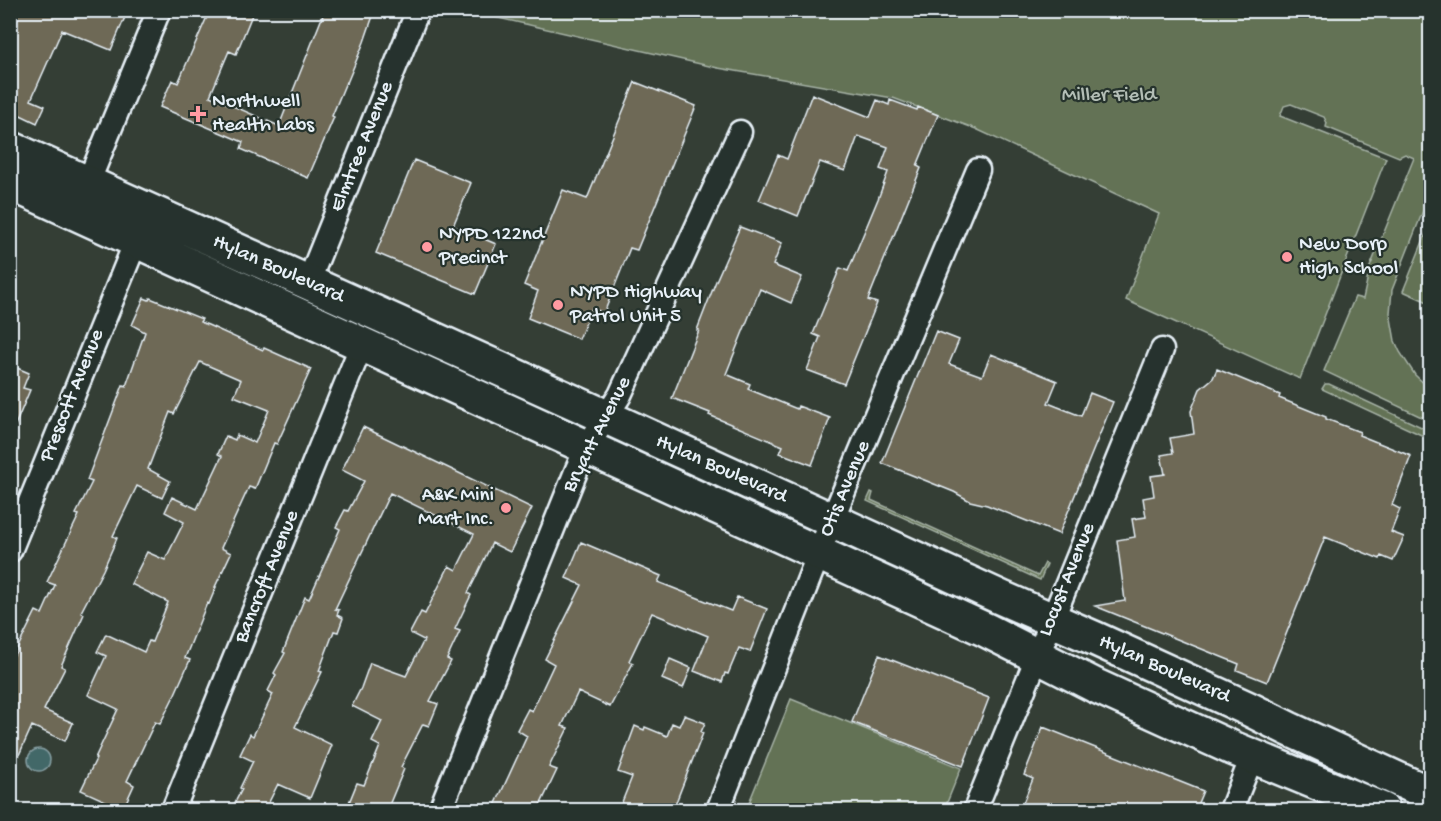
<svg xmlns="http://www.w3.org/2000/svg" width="1441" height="821" viewBox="0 0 1441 821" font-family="'Gochi Hand',sans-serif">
  <rect width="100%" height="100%" fill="#343e35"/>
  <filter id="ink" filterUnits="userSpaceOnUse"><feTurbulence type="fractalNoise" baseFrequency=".0167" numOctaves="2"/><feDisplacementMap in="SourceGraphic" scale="12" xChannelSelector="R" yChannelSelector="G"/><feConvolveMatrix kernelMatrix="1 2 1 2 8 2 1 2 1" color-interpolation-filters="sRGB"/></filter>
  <g filter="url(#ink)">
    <path fill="#637254" stroke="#a6b2a6" stroke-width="1.5" d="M468,11H1430V193L1392,290L1390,313L1395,341L1400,352L1415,375L1430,389V421L1324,371L1355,297L1363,299L1370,267L1414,158L1405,154L1399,157L1326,127L1327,123L1324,117L1291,104L1284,106L1280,116L1386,158L1300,379L1126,300L1159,214L976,129L893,98L718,68Z
      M1430,224V303L1403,291Z
      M1325,384H1329L1430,431V439L1322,389Z
      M871,492L873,493L871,500L1038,576L1045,563L1047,564L1040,580L867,501Z
      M791,699L961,768L944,810H746Z"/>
    <path fill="#436768" stroke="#859ea2" stroke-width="1.5" d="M28 760a11 11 0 1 1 22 0a11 11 0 1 1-22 0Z"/>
    <path fill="#6e6957" stroke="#e8f1f8" stroke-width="1.5" d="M10,10H128L111,50L62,30L31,100L45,106L37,123L10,110Z
      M210,10H254L236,54L229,51L210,96L279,126L325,10H375L364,42L347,83L346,82L332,116L334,117L308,178L241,149L243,142L160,107L172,80L178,83Z
      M635,82L696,106L637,250L630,248L604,313L592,308L579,339L528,318L538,291L524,285L563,190L587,199Z
      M812,94L870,117L877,100L889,105L890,100L917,110L918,107L938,115L917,166L921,168L868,300L877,303L844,384L807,370L820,337L813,334L840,268L848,271L878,199L888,172L880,169L888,147L858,136L845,171L820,162L798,216L759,200L778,155L787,159Z
      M414,160L471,183L453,226L496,244L475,294L376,253Z
      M740,227L782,243L773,265L802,277L791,303L760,289L726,374L750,384L748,389L797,409L798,406L830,418L812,465L780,453L783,446L709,415L710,413L672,398L699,330H697L716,281Z
      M144,298L149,300L150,298L202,319L200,322L208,325L263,350L264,348L311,369L277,444L274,443L255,489L249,487L221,548L231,553L215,587H216L209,604L207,603L185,658L190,660L174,696L160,724L155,722L127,781L134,785L123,809L81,790L96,759L95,758L118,709L88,695L106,656L97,652L106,634L144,652L149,641L152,642L168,602L131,584L147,552L165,560L184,522L165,512L172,497L197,509L222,456L218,454L226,436L235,440L237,435L255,443L269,410L234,396L241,380L200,362L174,414L170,412L148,469L170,481L162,498L137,486L113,536L117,538L103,570L81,612L84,614L61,666L65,668L44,710L73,723L65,741L32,726L10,775V663L36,611L42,614L55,585L47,582L79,515L76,514L92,482L87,480L123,385L126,386L145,332L132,325Z
      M936,331L959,340L949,364L982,376L991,354L1057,381L1048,403L1081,416L1090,393L1113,402L1059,534L987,505L970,501L954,492L882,463Z
      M10,365L29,373L23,388L30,390L11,435Z
      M1217,369L1280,395L1279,398L1326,417V419L1360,432L1359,435L1411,456L1392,505L1400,509L1391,532L1404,537L1393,561L1381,556L1380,559L1325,537L1267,682L1237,670L1239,664L1095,606L1125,601L1117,540L1135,537L1132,519L1146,517L1143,498L1154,496L1151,476L1165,474L1161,455L1173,453L1170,438L1194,434L1191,411L1200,389L1213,378Z
      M363,427L532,508L510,552L492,543L475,579L468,593L471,595L455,629L460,631L447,659L451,661L430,701L438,704L429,726L423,724L401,767L404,769L387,810H346L357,783L364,785L380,746L372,742L382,721L352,706L361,688L370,663L406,676L424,640L410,633L421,612L425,614L449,566L456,570L474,534L390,493L335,609L339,610L337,615L343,618L338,632L334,631L319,671L322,672L295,727L332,745L310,798L278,784L265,810H231L242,789L240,788L253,761L240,755L250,734L253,736L273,694L268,691L276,675L274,673L285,653L283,652L305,597L309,599L340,529L336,527L345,510L348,511L364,481L342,470Z
      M581,542L661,576L658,582L731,611L737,597L767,609L750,652L739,648L728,674L725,673L722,682L694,671L708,636L652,613L629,661L633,663L610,707L578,692L562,726L568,728L549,767L557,770L538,810H493L527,736L517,730L528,709L532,711L554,664L545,659L582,585L566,578Z
      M879,655L989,698L963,766L852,722Z
      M670,659L691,668L683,688L662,679Z
      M684,715L705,723L701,732L703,733L673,810H629L620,807L632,777L618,772L635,726L644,730L645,727L667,736L672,723L679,726Z
      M1043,727L1203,791L1195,810H1020L1033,779L1024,775Z"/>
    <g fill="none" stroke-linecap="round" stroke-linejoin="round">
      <defs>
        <path id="street" d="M88,183L159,10
          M308,283L418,10
          M10,551L136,241
          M173,810L362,344
          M440,810L577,469L587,447L620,395L740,132
          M718,810L832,520L978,170
          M975,810L1162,350
          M1231,810L1252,757"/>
        <path id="primary" d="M10,148L589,409L1002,598L1096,639L1249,709L1289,729L1430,794
          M10,183L986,630L1096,686L1230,747L1383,810"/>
      </defs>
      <use href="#street" stroke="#e8f1f8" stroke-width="27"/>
      <use href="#primary" stroke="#e8f1f8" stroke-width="38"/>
      <use href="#street" stroke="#26332d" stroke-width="22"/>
      <use href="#primary" stroke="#26332d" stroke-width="33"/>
    </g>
  </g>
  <g fill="#ff9aa2" stroke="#26332d" stroke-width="2">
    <path d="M195 105h6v6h6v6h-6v6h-6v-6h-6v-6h6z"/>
    <circle cx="427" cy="247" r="6"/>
    <circle cx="1287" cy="257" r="6"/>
    <circle cx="558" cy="305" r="6"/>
    <circle cx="506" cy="508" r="6"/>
  </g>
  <g text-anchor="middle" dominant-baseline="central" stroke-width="4.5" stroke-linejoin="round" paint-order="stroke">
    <g font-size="21" fill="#b3beb6" stroke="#26332d">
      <text x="1109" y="96">Miller Field</text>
    </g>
    <g font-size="21" fill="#e8f1f8" stroke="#26332d" text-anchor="start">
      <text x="212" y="102">Northwell<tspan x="212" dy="24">Health Labs</tspan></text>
      <text x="439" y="235">NYPD 122nd<tspan x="439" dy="24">Precinct</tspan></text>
      <text x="1299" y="245">New Dorp<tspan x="1299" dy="24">High School</tspan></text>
      <text x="570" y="293">NYPD Highway<tspan x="570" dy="24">Patrol Unit 5</tspan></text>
      <text x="494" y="496" text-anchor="end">A&amp;K Mini<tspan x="494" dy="24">Mart Inc.</tspan></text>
    </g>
    <g font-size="21" fill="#e8f1f8" stroke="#26332d">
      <text transform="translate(363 147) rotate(-68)">Elmtree Avenue</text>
      <text transform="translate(278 270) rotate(24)">Hylan Boulevard</text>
      <text transform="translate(73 396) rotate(-68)">Prescott Avenue</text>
      <text transform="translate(598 435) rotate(-63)">Bryant Avenue</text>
      <text transform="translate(721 470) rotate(24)">Hylan Boulevard</text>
      <text transform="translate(846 489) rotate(-67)">Otis Avenue</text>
      <text transform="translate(268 577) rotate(-68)">Bancroft Avenue</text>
      <text transform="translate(1068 580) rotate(-68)">Locust Avenue</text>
      <text transform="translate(1164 670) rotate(24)">Hylan Boulevard</text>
    </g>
  </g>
  <rect width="1441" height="821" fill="none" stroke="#26332d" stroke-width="36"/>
  <rect x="18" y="18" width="1405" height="785" fill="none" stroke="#e8f1f8" stroke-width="2" filter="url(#ink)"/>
</svg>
